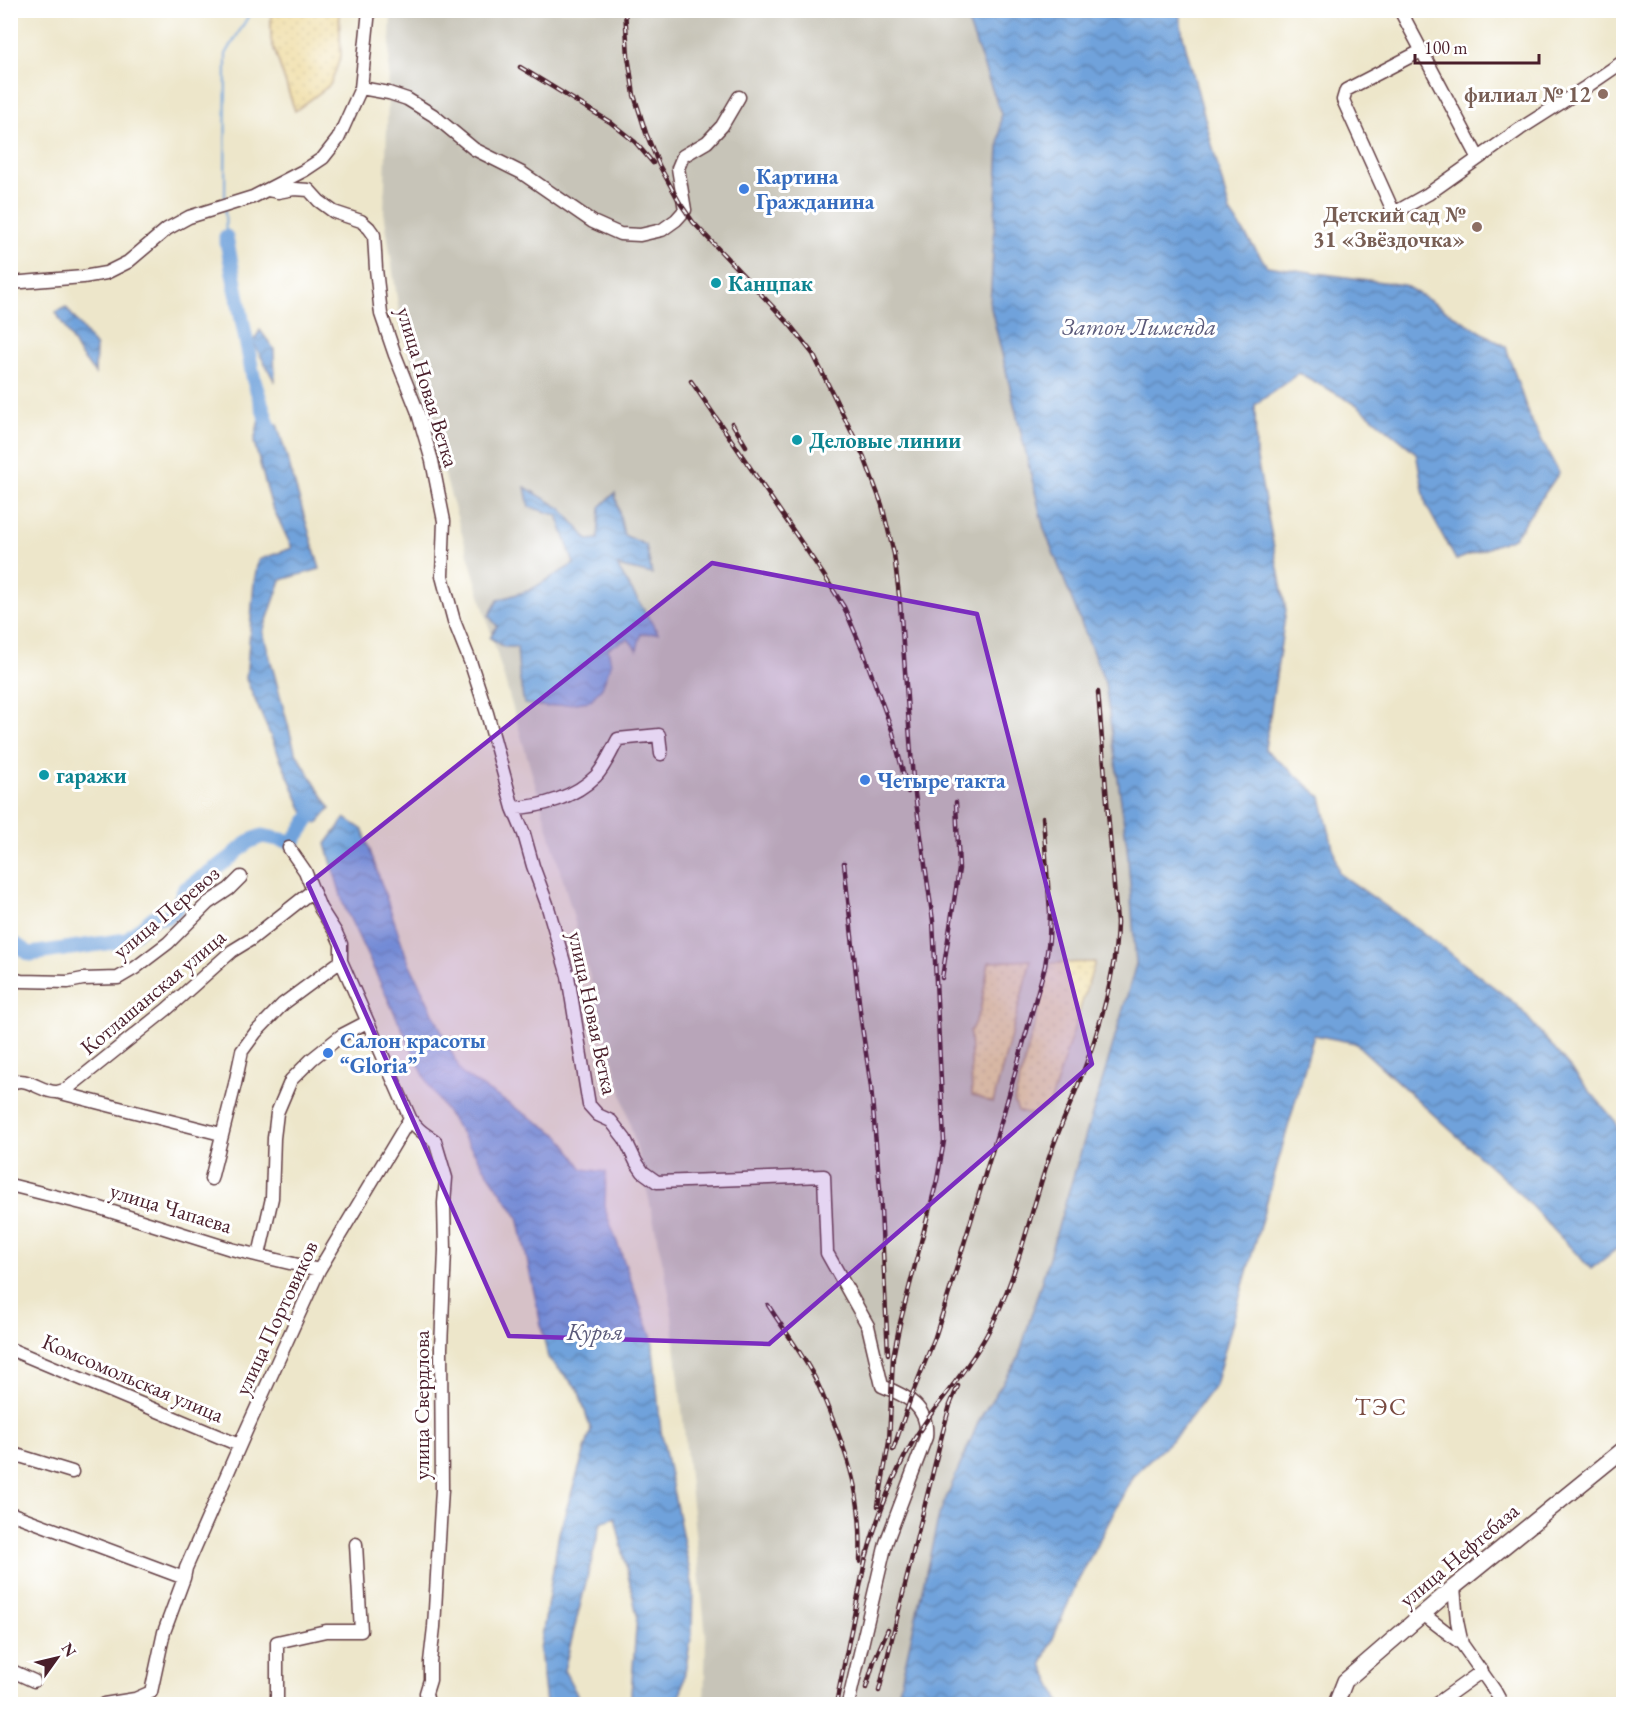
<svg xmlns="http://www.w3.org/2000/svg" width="1634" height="1715" viewBox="0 0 1634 1715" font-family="'EB Garamond',serif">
  <defs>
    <pattern id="sand-dots" width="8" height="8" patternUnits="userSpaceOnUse" patternTransform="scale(1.5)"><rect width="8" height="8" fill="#eeda9e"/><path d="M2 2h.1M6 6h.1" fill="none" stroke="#cebb88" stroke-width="1.8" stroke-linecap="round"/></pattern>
    <pattern id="water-waves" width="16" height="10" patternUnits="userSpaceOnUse" patternTransform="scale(1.5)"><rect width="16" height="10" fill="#70a2db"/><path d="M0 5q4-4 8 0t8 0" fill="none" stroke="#5e83b2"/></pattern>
  </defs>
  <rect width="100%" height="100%" fill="#fff"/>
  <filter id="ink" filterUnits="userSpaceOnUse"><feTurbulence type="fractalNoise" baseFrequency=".0167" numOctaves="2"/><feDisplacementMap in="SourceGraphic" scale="12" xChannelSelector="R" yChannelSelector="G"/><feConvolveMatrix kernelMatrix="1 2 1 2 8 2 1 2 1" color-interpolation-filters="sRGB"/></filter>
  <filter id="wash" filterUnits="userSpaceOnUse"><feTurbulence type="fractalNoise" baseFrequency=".008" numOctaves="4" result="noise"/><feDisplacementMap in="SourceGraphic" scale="24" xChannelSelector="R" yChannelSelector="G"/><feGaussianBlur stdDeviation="1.35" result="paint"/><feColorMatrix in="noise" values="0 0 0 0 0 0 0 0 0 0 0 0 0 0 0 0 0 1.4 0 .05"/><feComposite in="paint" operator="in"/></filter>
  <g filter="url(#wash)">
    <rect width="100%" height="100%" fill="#ede6ca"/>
    <path fill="#c7c4b8" d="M391,11H964L1001,114L990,304L1044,529L1105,683L1127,846L1136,964L1107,1065L1018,1359L980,1418L939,1515L896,1704H704L706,1636L670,1297L643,1172L568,897L401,325L384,212Z"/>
    <path fill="url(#sand-dots)" stroke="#9c7c64" stroke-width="1.5" d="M271,11H339L341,56L330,85L295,111L271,40Z
      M1031,960L993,1103L972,1095L970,1032L980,1011L989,962Z
      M1095,962L1050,1104L1030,1115L1018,1111L1014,1101L1051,963Z"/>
    <path fill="url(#water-waves)" stroke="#5d6083" stroke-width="1.5" d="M964,11H1179L1183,36L1230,212L1267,266L1404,285L1506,347L1529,416L1559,473L1514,538L1456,560L1426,505L1416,453L1357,405L1299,373L1255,405L1256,454L1286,610L1265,749L1321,797L1339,873L1429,937L1517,1005L1616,1122L1623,1154V1244L1591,1269L1514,1188L1355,1043L1314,1035L1215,1385L1180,1432L1133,1476L1076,1585L1042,1664L1061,1704H896L939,1515L980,1418L1018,1359L1107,1065L1136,964L1127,846L1105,683L1044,529L990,304L1001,114Z
      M11,180L14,187L13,254L10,250Z
      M66,307L96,347L95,374L79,353L56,312Z
      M260,330L274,349L275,382L253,342Z
      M259,420L277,424L320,569L281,580L263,632L295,751L330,808L317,824L304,813L246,679L254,582L258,560L292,548L271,504L254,442Z
      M525,487L562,509L588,540L598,539L600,507L615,493L624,535L646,545L652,574L617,566L658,633L641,634L637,650L628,639L608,648L611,664L602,687L590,701L547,707L524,704L519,675L517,647H504L490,638L497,626L489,616L498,600L530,590L574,564L557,515L529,507Z
      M345,818L363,830L407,958L462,1074L560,1136L583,1169L606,1172L605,1209L652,1338L661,1431L693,1587L692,1634L679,1704H632L631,1693L637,1615L615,1517L601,1523L564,1670L582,1704H546L540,1649L559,1533L591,1430L578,1389L548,1358L518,1217L429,1086L344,906L326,844Z"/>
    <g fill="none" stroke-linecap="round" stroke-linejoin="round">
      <path stroke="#70a2db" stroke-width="2" d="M225,201L226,54L252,10
        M225,210L226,237"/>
      <path stroke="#70a2db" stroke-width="15" d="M226,237L254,381L273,440
        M10,941L30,954L126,940L154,917H167L177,908L184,890L229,859L248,842L262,836L293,842L313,813L308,801"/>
    </g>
  </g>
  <g filter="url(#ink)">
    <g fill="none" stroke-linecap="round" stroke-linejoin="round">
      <defs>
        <path id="minor" d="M1400,10L1478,157
          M1421,51L1346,90L1343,100L1394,213L1428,194L1520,129L1586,87L1624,61
          M361,88L389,93L407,99L433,115L474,149L522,173L593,222L620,234L640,235L662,230L676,220L685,210L678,168L683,156L707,142L722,126L739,97
          M268,190L278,192L294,189L309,190L319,201L334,212L361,221L369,228L374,235L376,269L381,314L395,355L417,410L432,461L444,521L442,576L454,621L470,661L487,713L513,808C542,807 575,797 596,776C604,768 612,750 618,739L659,735L661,754
          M10,283L83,277L106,273L128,262L167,229L189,217L253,197L305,170L323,158L338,139L361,88L369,10
          M513,808L524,834L533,866L547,904L568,976L589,1105L598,1115L611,1121L625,1139L636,1162L643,1172L657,1182L824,1176L827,1253L868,1326L882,1386C907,1396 929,1407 926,1437L886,1543L848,1704
          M289,848L305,871L320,908L336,933L341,944V961L410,1118C415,1128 425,1134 435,1141L446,1178L444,1203L445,1250L441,1348L442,1489L434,1627L430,1662V1680L426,1693L428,1704
          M10,978L21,981L68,982L83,979L118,978L135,968L168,943L208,903L229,889L241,877
          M10,1084C26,1074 41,1093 57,1092C61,1091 64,1090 67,1089L167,1009L232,951L250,940L312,891
          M57,1092L221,1134
          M211,1179L235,1084L242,1051L256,1032L283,1004L341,961
          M10,1185L97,1207L231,1249L319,1270
          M259,1255L272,1198L274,1138L277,1113L291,1080L312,1059L342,1035L367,1022
          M10,1349L239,1445
          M10,1453L72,1472
          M10,1513L184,1578
          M1454,1587L1457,1621L1462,1644
          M1423,1614L1462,1644L1495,1691L1502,1704
          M10,1670L34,1681
          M104,1704L135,1699L151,1692L164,1632L184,1578L186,1568L246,1431L319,1270L410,1118
          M277,1704V1642L326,1631H361L356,1544
          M1436,1704L1482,1671"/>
        <path id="major" d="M1336,1704L1345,1681L1454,1587L1624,1449"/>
      </defs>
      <use href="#minor" stroke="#623d43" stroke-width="15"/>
      <use href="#major" stroke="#623d43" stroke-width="18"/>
      <use href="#minor" stroke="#fff" stroke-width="12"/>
      <use href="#major" stroke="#fff" stroke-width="15"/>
      <defs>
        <path id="rail" d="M625,10L628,56L634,95L646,133L659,165L680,203L693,222L790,325L813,354L864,457L882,505L894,554L900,603L913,780L933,921L944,1141L937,1180L900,1323L893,1357L889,1442L878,1506
          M520,67L610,122L635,142L653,163
          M691,381L823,574L844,607L863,651L893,733L908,792
          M732,423L746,446
          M844,863L861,1020L871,1087L880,1189L888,1354
          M942,978L959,869L956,802
          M768,1305C782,1327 798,1348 811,1371C819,1384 824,1399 830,1413C852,1466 863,1504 860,1562
          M893,1450L910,1400L935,1337L949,1293L1004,1112L1045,966L1049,939L1050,912L1043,817
          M866,1558C878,1514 894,1472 918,1433C939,1400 967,1371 986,1336C1015,1284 1027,1226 1045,1170C1055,1136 1071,1105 1083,1072C1101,1025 1116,973 1117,922L1098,692
          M866,1688L874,1661L888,1629
          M879,1691L942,1435L950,1405L958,1386
          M836,1704L867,1552"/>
      </defs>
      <use href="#rail" stroke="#4a1f2b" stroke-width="4.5"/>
      <use href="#rail" stroke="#fff" stroke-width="2" stroke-dasharray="7" stroke-linecap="butt"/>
    </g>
  </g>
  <path fill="#7b2cbf" fill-opacity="0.2" stroke="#7b2cbf" stroke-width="4.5" stroke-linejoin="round" d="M712,563L977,614L1092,1064L769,1344L509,1336L308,884Z"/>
  <g fill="#8d6e63" stroke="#fff" stroke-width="2">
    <circle cx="1603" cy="94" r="6"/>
    <circle cx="1477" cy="227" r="6"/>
  </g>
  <g fill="#3f7fe0" stroke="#fff" stroke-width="2">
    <circle cx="744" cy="189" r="6"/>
    <circle cx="865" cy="780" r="6"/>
    <circle cx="328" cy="1053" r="6"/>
  </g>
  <g fill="#0f9aa8" stroke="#fff" stroke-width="2">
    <circle cx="716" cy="283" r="6"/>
    <circle cx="797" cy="440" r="6"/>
    <circle cx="44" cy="775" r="6"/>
  </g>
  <g text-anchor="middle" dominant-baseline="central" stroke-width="6" stroke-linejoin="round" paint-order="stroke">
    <g font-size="22" font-weight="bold" fill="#785e54" stroke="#fff" text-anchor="end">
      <text x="1591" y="94">филиал № 12</text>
      <text x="1465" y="214">Детский сад №<tspan x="1465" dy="25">31 «Звёздочка»</tspan></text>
    </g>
    <g font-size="22" font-weight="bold" fill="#366cbe" stroke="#fff" text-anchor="start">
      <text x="756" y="176">Картина<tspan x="756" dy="25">Гражданина</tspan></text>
      <text x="877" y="780">Четыре такта</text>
      <text x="340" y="1040">Салон красоты<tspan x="340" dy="25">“Gloria”</tspan></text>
    </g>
    <g font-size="22" font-weight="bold" fill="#0d838f" stroke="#fff" text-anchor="start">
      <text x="728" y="283">Канцпак</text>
      <text x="809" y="440">Деловые линии</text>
      <text x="56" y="775">гаражи</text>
    </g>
    <g font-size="22" fill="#4a1f2b" stroke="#fff">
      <text transform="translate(428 387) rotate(73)">улица Новая Ветка</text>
      <text transform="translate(166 912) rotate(-40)">улица Перевоз</text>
      <text transform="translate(153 992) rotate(-40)">Котлашанская улица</text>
      <text transform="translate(593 1013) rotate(78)">улица Новая Ветка</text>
      <text transform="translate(171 1208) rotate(17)">улица Чапаева</text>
      <text transform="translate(276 1318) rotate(-65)">улица Портовиков</text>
      <text transform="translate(133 1378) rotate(23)">Комсомольская улица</text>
      <text transform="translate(421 1405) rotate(-90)">улица Свердлова</text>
      <text transform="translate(1459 1555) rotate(-40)">улица Нефтебаза</text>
    </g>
    <g font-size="24" font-style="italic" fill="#5b5a7a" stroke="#fff">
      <text x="1139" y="326">Затон Лименда</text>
      <text x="595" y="1331">Курья</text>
    </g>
    <g font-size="24" letter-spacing="1.5" fill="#794a40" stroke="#fff">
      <text x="1381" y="1406">ТЭС</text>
    </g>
  </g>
  <rect width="1634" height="1715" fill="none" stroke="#fff" stroke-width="36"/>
  <g transform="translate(57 1658) rotate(56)" stroke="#ffffff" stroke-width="4.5" paint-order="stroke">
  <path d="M0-4.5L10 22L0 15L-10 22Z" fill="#4a1f2b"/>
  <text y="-9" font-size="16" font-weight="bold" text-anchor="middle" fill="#4a1f2b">N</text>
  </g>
  <path d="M1415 54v9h124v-9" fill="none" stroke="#4a1f2b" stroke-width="3"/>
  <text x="1424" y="54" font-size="18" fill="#4a1f2b" stroke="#ffffff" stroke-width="4.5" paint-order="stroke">100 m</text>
</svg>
